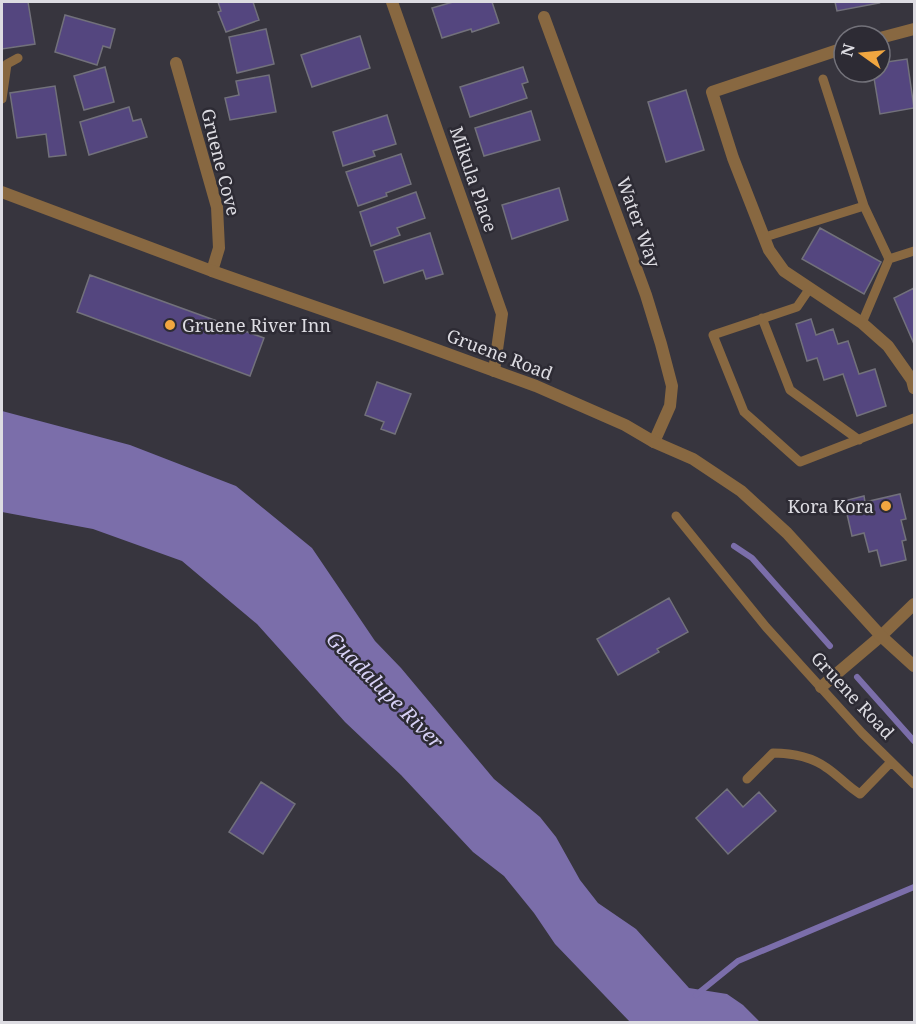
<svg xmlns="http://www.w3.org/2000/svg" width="916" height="1024" viewBox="0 0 916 1024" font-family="'Noto Serif',serif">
  <rect width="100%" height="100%" fill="#37353e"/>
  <path fill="#7b6eaa" d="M2,411L130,445L236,486L312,548L375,641L401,668L494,779L540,817L556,837L580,880L598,903L636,929L689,988L727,994L743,1005L760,1022H630L555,944L534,913L504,876L473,852L401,775L345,722L257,624L182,561L93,529L2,512Z"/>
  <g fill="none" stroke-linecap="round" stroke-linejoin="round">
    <path stroke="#7b6eaa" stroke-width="6" d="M734,546L752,558L830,646
      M857,677L914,741
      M696,995L738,961L914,887"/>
  </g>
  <path fill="#54467f" stroke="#72717b" stroke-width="1.5" d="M2,2H28L35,44L2,49Z
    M218,2H253L259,20L226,32L218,12L221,11Z
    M453,2H492L499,23L472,32L471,29L442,38L432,8Z
    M835,2H878L879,3L837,11Z
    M65,15L115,29L110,48L103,46L97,65L55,52Z
    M266,29L274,64L237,73L229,37Z
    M360,36L370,68L312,87L301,55Z
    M907,59L914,108L880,114L873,72H880V63Z
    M105,67L114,102L84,110L74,76Z
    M523,67L528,82L522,84L527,98L470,117L460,87Z
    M269,75L276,112L230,120L225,98L239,95L236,81Z
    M55,86L66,155L49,157L46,134L17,138L10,93Z
    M686,90L704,150L666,162L648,102Z
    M129,107L133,121L141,119L147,137L89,155L80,122Z
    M531,111L540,140L484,156L475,128Z
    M387,115L396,144L373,151L375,156L343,166L333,132Z
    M401,154L411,184L386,193L387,196L358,206L346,172Z
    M559,188L568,220L512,239L502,205Z
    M416,192L425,218L397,228L400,235L371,246L360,212Z
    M820,228L881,262L864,294L802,259Z
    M430,233L443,274L426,279L423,270L384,283L374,251Z
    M90,275L264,338L250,376L77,312Z
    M914,288V344L894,298Z
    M811,319L816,335L833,329L838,344L848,341L859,374L875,369L886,406L857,416L843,374L824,380L817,358L807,361L796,324Z
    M377,382L411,394L395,434L381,429L384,422L365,415Z
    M900,494L906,519L901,520L906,540L902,541L906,560L881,566L877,550L869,552L864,533L852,536L844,501L864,496L865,502Z
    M669,598L688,632L657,649L659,652L618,675L597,639Z
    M261,782L295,804L263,854L229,832Z
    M727,789L743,807L759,792L776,811L728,854L696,818Z"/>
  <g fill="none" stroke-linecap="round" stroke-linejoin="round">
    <path stroke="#886841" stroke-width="9" d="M823,79L864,206
      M2,99L7,64L18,58
      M765,237L864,206L889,259L862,323
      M889,259L914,251
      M810,288L797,307L713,335L744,412L800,462L914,418
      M762,318L790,390L859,440
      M676,516L766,627L862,733L914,784
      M747,779L773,753C791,753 812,757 827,768C839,776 848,787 860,794L891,762"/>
    <path stroke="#886841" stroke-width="12" d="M392,2L502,314L494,371
      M544,17L646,295L661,344L672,386L670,406L654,442
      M880,38L914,29
      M844,48L712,92L733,158L769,250L784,271L862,323L888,346L912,380L914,388
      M176,63L217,207L219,248L212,271
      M821,687L881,636L914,604"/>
    <path stroke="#886841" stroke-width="12" d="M2,192L212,271L396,335L536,386L625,425L654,442L693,459L741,491L787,533L881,636L914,666"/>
  </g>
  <g fill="#f1a640" stroke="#2d2b34" stroke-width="2">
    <circle cx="170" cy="325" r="6"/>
    <circle cx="886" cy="506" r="6"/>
  </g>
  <g text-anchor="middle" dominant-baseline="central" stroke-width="5" stroke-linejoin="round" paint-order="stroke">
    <g font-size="18" fill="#dddce2" stroke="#2d2b34">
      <text transform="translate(221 162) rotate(76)">Gruene Cove</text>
      <text transform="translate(474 179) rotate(71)">Mikula Place</text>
      <text transform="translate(639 222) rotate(70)">Water Way</text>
      <text transform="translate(500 354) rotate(21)">Gruene Road</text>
      <text transform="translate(853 695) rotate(47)">Gruene Road</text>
    </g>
    <g font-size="18" fill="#dddce2" stroke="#2d2b34" text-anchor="start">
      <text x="182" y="325">Gruene River Inn</text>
      <text x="874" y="506" text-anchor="end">Kora Kora</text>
    </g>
    <g font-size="20" font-style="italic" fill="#d7d1f5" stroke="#2d2b34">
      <text transform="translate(385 690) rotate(45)">Guadalupe River</text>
    </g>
  </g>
  <rect width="916" height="1024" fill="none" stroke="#dddce2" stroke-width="6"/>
  <g transform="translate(862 54) rotate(285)"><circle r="28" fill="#2d2b34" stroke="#73727a" stroke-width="1.5"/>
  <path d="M0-4.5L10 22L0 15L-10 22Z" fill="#f1a640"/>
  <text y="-9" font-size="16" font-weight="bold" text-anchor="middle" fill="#dddce2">N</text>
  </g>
</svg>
